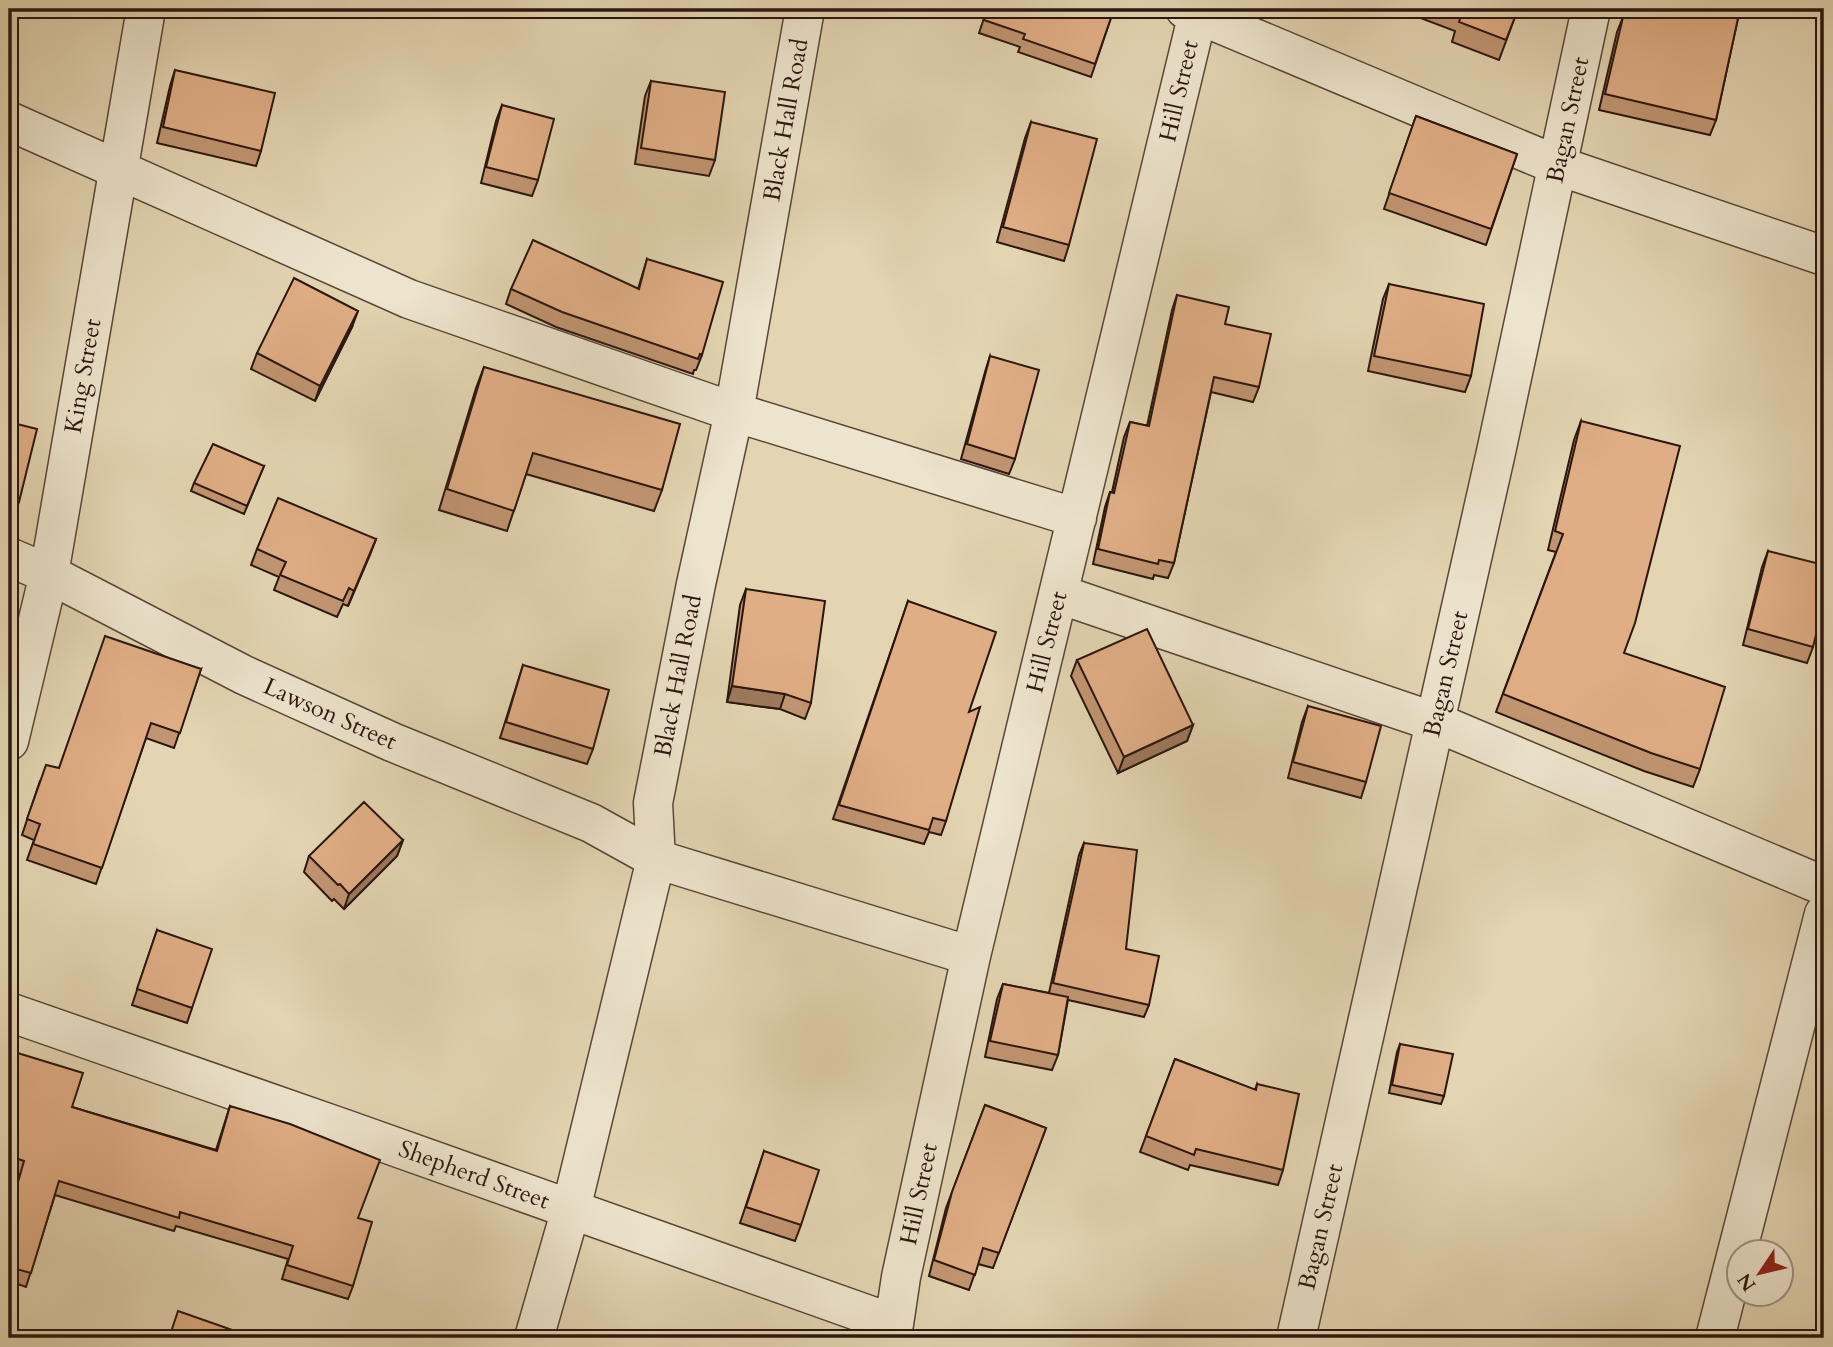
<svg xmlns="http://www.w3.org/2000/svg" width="1833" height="1347" viewBox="0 0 1833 1347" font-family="Cardo,serif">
  <rect width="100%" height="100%" fill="#e3d5b2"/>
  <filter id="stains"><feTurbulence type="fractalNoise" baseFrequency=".00286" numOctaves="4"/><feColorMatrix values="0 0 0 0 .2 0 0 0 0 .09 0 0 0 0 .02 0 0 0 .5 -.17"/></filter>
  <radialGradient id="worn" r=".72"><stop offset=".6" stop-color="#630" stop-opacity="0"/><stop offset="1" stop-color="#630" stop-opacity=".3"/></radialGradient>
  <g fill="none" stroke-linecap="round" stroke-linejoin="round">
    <defs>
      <path id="minor" d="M1185,9L1559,166L1824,256
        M9,121L409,299L734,412L1077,518
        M9,557L49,574L244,675L392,742L591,823L656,859L971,956
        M1059,594L1435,722L1824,886
        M9,741L49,574L146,9
        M9,1012L345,1129L894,1324L901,1277L971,956L1199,9
        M534,1338L571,1209L656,859L653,803L696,584L734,412L805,9
        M1296,1338L1496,452L1591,9
        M1715,1338L1824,914"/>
    </defs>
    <use href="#minor" stroke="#594637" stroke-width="41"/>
    <use href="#minor" stroke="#ede4cd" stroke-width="38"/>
  </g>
  <path fill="#c19672" stroke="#2b160e" stroke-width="2" d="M987,9H1114L1091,77L1018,52L1020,47L979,33Z
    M1397,9H1518L1499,60L1452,42L1455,31Z
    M1627,9H1740L1716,120L1710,135L1599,110L1617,32L1623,17H1625Z
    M175,70L261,151L256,166L157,143L170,86Z
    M651,81L715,160L709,176L635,164L645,96Z
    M502,105L538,180L532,196L481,183L496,121Z
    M1416,116L1517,154L1486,245L1384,209Z
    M1031,122L1069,245L1064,261L997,242L1025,138Z
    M647,259L702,355L696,370H694L693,374L556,327L506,304L511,289H638Z
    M1389,284L1471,376L1465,392L1368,371L1383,299Z
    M1177,295L1225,324L1259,387L1253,402L1211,392L1174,563L1168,578L1154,575L1153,579L1093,564L1105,507L1110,492H1112L1124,437L1130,422L1147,426L1172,310Z
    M352,327L315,401L251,369L257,353Z
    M990,356L1015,459L1009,474L961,459L985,372Z
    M484,367L662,490L654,511L526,474L507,531L439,510L476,388Z
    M1581,421L1624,653L1700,769L1693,787L1644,771L1496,712L1556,552L1548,550L1574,440Z
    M9,422L19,502L13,518L9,517Z
    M264,466L244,514L191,491L194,483Z
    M376,539L348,606L343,604L337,617L274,590L279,577L251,565L257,549Z
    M1768,551L1813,647L1807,663L1743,645L1762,567Z
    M746,589L811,703L805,719L780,709L727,702L740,605Z
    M908,601L969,712L946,821L941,835L929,832L924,844L833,819Z
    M1077,660L1193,725L1187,741L1118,773L1071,676Z
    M523,665L593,749L587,764L500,738Z
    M201,669L174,748L146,738L96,884L27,860L34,840L22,835L40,781Z
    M1308,706L1366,782L1361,798L1288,778L1302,722Z
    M403,840L397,856L344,909L334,899L332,901L304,872L309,856Z
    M1084,843L1149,1005L1144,1017L1068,1000L1058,1055L1052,1070L985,1057L997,999L1003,984L1049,993L1079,855Z
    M157,930L192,1008L187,1023L132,1005Z
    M1400,1044L1444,1096L1441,1104L1389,1093L1397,1052Z
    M9,1058L72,1107L216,1150L230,1106L358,1218L353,1286L348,1299L282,1279L288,1259L176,1226L174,1231L55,1195L26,1287L9,1281V1211L19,1174L9,1171Z
    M1175,1059L1255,1090L1257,1084L1283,1170L1278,1185L1190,1165L1188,1170L1140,1152Z
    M985,1105L1046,1128L993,1268L978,1264L969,1290L929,1276L946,1208Z
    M764,1151L801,1225L795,1241L740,1223Z"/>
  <path fill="#9d7a5d" stroke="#2b160e" stroke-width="2" d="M358,311L352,327L315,401L320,386Z
    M376,539L370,555L348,606L354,591Z
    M732,686L785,694L780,709L727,702Z
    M1193,725L1187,741L1118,773L1124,757Z
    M403,840L397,856L344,909L349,894Z"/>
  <path fill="#e0ae85" stroke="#2b160e" stroke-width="2" d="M987,9H1114L1095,64L1023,39L1025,34L984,20Z
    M1456,9H1518L1506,40L1459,22L1463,11Z
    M1629,9H1740L1716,120L1605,94L1623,17L1627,18Z
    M175,70L275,93L261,151L163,127Z
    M651,81L725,92L715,160L641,148Z
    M502,105L554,119L538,180L486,167Z
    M1416,116L1517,154L1491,229L1389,193Z
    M1031,122L1097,139L1069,245L1003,227Z
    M533,240L639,289L647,259L723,282L702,355L700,354L698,359L562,312L511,289Z
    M294,278L358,311L320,386L257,353Z
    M1389,284L1484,304L1471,376L1374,356Z
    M1177,295L1229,307L1225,324L1271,334L1259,387L1214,377L1174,563L1159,560L1158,564L1098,549L1110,492L1114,493L1130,422L1149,426Z
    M990,356L1039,370L1015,459L967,444Z
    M484,367L680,424L662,490L533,453L514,511L447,489Z
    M1581,421L1680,446L1635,623L1624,653L1725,687L1700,769L1651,753L1503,694L1563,534L1555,531Z
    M9,422L37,429L19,502L9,500Z
    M213,444L264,466L247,506L194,483Z
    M278,498L376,539L354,591L349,588L343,601L280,575L286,562L257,549Z
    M1768,551L1824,565V603L1813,647L1748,629Z
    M746,589L825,601L811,703L785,694L732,686Z
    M908,601L996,632L969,712L980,707L946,821L933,818L929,830L839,805Z
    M1147,629L1193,725L1124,757L1077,660Z
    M105,636L201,669L180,733L151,723L102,868L33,844L40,824L27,819L46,765L59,768Z
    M523,665L609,690L593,749L506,722Z
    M1308,706L1381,726L1366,782L1293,762Z
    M364,802L403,840L349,894L340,884L338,885L309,856Z
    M1084,843L1137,850L1126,949L1159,956L1149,1005L1053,983Z
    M157,930L212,949L192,1008L137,989Z
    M1003,984L1068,997L1058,1055L990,1041Z
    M1400,1044L1453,1054L1444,1096L1392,1085Z
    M11,1051L83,1073L72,1107L217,1151L230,1106L290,1124L380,1160L358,1218L372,1222L353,1286L287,1265L293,1246L180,1212L179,1218L59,1181L31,1273L9,1267V1214L24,1161L9,1156V1059Z
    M1175,1059L1256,1090L1257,1084L1299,1094L1283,1170L1196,1149L1194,1155L1146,1136Z
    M985,1105L1046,1128L999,1253L983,1248L975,1275L934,1260L952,1192Z
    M764,1151L819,1170L801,1225L746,1207Z
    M178,1311L255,1338H169Z"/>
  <g text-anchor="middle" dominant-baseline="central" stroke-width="5" stroke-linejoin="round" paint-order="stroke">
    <g font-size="24" fill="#2b160e" stroke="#ede4cd">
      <text transform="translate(1179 91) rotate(-77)">Hill Street</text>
      <text transform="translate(786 120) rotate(-80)">Black Hall Road</text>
      <text transform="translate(1568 120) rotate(-78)">Bagan Street</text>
      <text transform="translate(83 376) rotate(-80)">King Street</text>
      <text transform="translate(1047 642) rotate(-76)">Hill Street</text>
      <text transform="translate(1446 674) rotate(-77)">Bagan Street</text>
      <text transform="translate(678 676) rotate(-79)">Black Hall Road</text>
      <text transform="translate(330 714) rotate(24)">Lawson Street</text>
      <text transform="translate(474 1175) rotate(20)">Shepherd Street</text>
      <text transform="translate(919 1194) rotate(-78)">Hill Street</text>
      <text transform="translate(1321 1227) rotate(-77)">Bagan Street</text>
    </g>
  </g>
  <rect width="1833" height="1347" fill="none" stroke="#e3d5b2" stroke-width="35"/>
  <rect x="10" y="10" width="1812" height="1326" fill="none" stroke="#2b160e" stroke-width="3.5"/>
  <rect x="18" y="18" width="1798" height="1312" fill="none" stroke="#2b160e" stroke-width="2"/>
  <g transform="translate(1760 1273) rotate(235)"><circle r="33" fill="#ede4cd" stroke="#9f9281" stroke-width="2"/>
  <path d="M0-5L12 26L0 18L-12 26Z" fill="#8f2418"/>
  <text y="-10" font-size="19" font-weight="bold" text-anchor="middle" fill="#2b160e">N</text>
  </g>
  <rect width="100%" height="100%" filter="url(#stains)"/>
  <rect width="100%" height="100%" fill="url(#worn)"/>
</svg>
